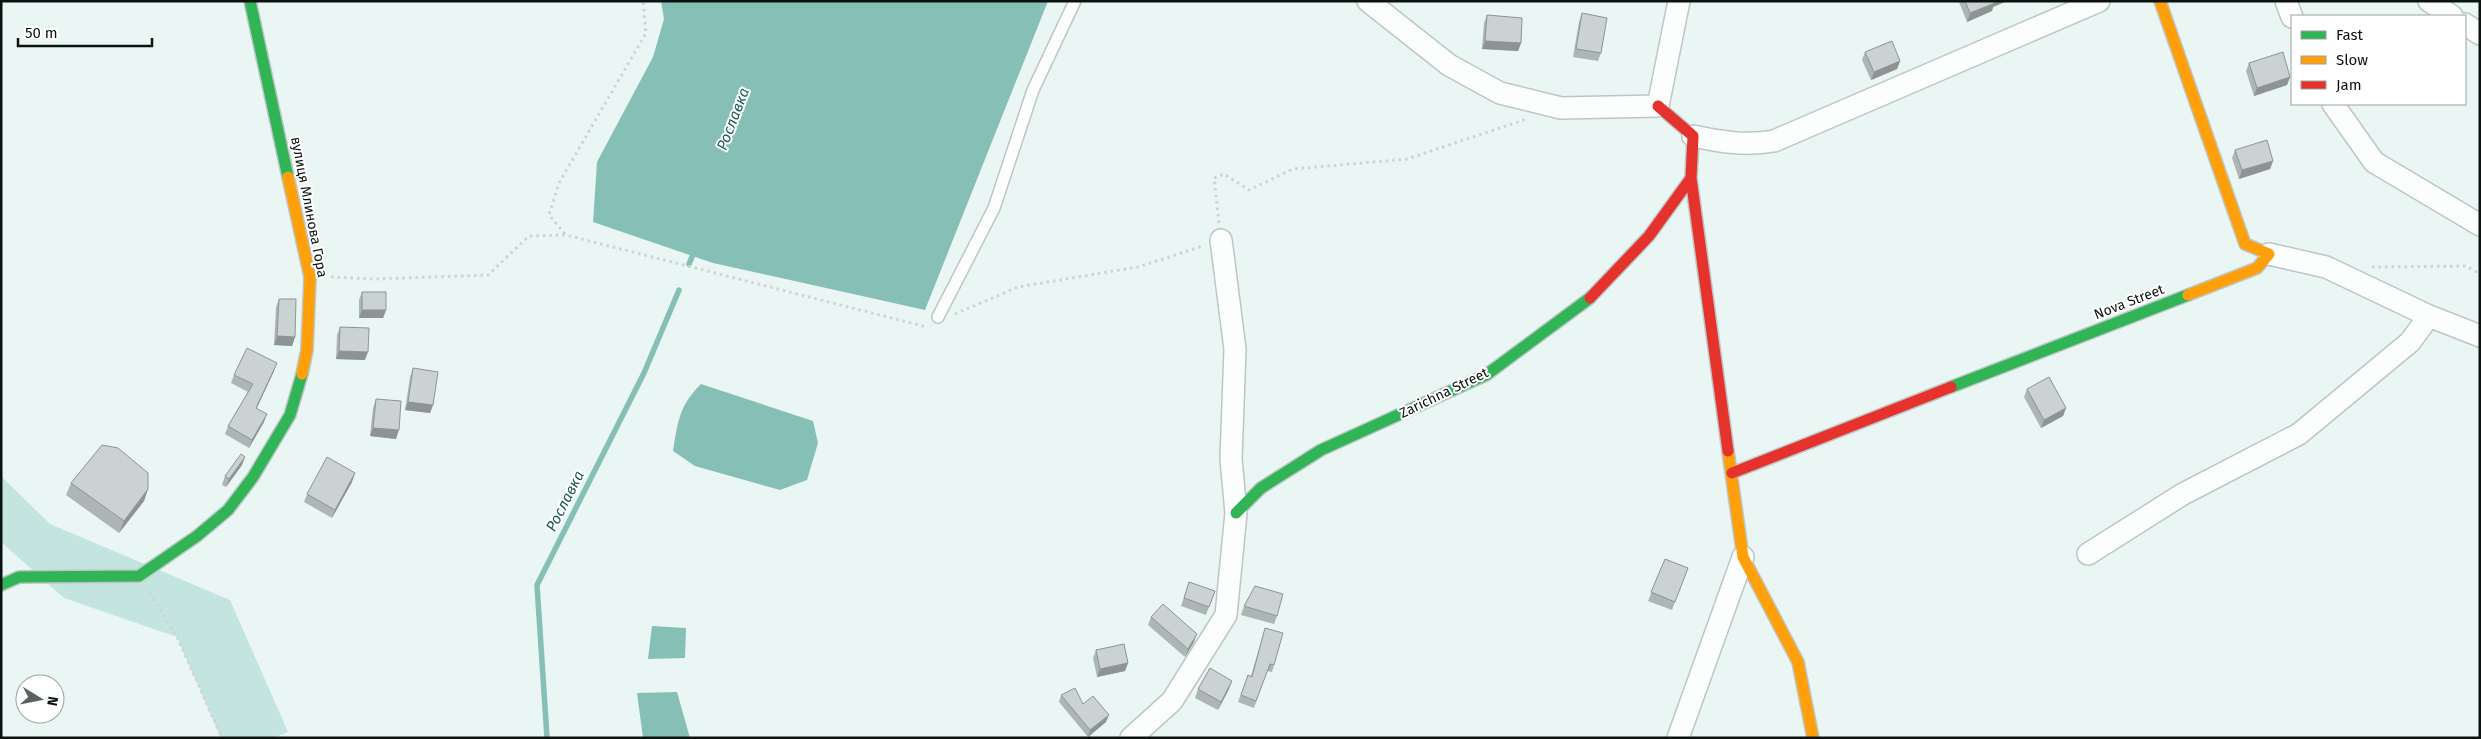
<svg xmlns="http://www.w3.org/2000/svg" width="2481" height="739" viewBox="0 0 2481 739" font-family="'Fira Sans',sans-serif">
  <rect width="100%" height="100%" fill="#eaf6f4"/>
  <path fill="#c4e4df" d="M1,476L50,524L230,600L288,732L273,738H221L177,637L64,598L1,542Z"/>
  <path fill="#85bfb6" d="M661,1H1048L925,310L713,263L593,222L597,162L653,57L664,19Z
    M701,384L813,421L818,443L807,480L780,490L695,466L673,451C678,421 679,406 701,384Z
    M652,626L686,628L685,658L648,659Z
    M677,692L690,738H643L637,693Z"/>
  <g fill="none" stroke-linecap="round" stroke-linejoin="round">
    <path stroke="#85bfb6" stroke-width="5.5" d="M689,264L695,250
      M547,738L537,585L644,373L679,290"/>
    <defs>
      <path id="lane" d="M938,317L994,208L1033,90L1075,1"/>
      <path id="street" d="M1368,1L1449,65L1500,93L1561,108L1658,106L1679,1
        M2286,1L2292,17
        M2429,1L2452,16
        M2465,24L2480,34
        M2333,104L2374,162L2480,225
        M1693,136C1722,142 1745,146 1774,141L2099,1
        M2269,254L2326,267L2429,316L2480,336
        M2088,554L2183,494L2299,434L2410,342L2429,316
        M1131,738L1172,701L1226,615L1236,513L1231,459L1235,349L1221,240
        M1678,738L1743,557"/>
      <path id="fast" d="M250,1L288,177
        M1951,387L2188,295
        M1236,513L1261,488L1321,450L1486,375L1590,298
        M1,585L19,577L139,576L197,536L228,510L253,477L290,415L302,374"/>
      <path id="slow" d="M2160,1L2245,244L2269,254L2257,268L2188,295
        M288,177L310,277L307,350L302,374
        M1728,451L1743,557L1798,662L1813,738"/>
      <path id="jam" d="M1658,106L1693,136L1691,178L1728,451
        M1590,298L1649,236L1691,178
        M1732,473L1951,387"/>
    </defs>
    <use href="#lane" stroke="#bdc6c5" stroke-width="14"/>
    <use href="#street" stroke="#bdc6c5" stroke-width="24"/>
    <use href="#fast" stroke="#bdc6c5" stroke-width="14"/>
    <use href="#slow" stroke="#bdc6c5" stroke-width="14"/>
    <use href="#jam" stroke="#bdc6c5" stroke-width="14"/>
    <path stroke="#d0d3d3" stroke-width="3" stroke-dasharray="2.5 4" stroke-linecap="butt" d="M1219,223L1214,178L1224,174L1249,190L1293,169L1407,159L1527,119
      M565,234L549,215L559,183L646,33L643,1
      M2372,267L2466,266L2480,274
      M331,277L374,279L488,275L529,236L566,235L927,327
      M955,314L1018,287L1138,267L1203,246
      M150,593L177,637L222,738"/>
    <use href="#lane" stroke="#fcfefd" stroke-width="11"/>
    <use href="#street" stroke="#fcfefd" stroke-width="21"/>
    <use href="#fast" stroke="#30b455" stroke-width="11"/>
    <use href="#slow" stroke="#ff9f0a" stroke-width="11"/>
    <use href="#jam" stroke="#e5322d" stroke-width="11"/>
  </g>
  <path fill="#aeb5b5" d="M1959,1H2007L1993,7L1992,11L1967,22L1959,2Z
    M1582,13L1601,53L1598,61L1573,57L1579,22Z
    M1487,15L1521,43L1518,51L1482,49L1484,23Z
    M1865,52L1900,61L1897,69L1871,80L1862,60Z
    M2249,63L2290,77L2287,85L2254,96L2246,71Z
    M2235,150L2273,161L2270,169L2239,179L2232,158Z
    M362,292L386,310L383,318H359V300Z
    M279,299L295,337L292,346L274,345L276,307Z
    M340,327L365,360L336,359L337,335Z
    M413,368L433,405L430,413L405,410L410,377Z
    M274,371L257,408L264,422L249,448L225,434L228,426L248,392L231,383L234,375Z
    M2027,389L2066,408L2063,416L2041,428L2024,397Z
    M376,399L396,439L370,436L373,408Z
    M242,465L226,487L222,485L225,476Z
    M352,482L332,518L304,502L307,494Z
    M71,483L148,489L144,501L119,533L66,495Z
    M1665,559L1688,568L1672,610L1648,601Z
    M1189,582L1215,591L1206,615L1181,606Z
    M1244,606L1277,616L1274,624L1241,615Z
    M1151,617L1194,642L1185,657L1148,625Z
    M1265,628L1274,665L1272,672L1267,671L1254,708L1238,702L1248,675L1251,676Z
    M1096,650L1128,663L1125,671L1097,677L1093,658Z
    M1198,689H1229L1218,710L1195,698Z
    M1061,695L1083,704L1106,722L1088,737L1059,702Z"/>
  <path fill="#8d9493" d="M1993,1H2007L1993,7L1992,11L1967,22L1970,13Z
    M1485,41L1521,43L1518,51L1482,49Z
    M1900,61L1897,69L1871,80L1874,72Z
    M2290,77L2287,85L2254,96L2257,88Z
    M2273,161L2270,169L2239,179L2242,170Z
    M362,310H386L383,318H359Z
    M277,336L295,337L292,346L274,345Z
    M339,351L368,352L365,360L336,359Z
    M277,363L274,371L253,416L256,408Z
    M408,402L433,405L430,413L405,410Z
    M2066,408L2063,416L2041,428L2044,420Z
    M267,414L264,422L249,448L252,440Z
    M373,428L399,430L396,439L370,436Z
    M245,457L242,465L226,487L229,479Z
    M355,473L352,482L332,518L335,510Z
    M148,489L144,501L119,533L124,521Z
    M1197,634L1194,642L1185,657L1188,649Z
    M1128,663L1125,671L1097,677L1100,669Z
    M1232,681L1229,689L1218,710L1221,702Z
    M1109,715L1106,722L1088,737L1090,730Z"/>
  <path fill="#cad3d2" stroke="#8d9493" d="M1965,1H1994L1995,3L1970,13Z
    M1582,13L1607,18L1601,53L1576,49Z
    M1487,15L1522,18L1521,43L1485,41Z
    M1892,41L1900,61L1874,72L1865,52Z
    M2283,52L2290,77L2257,88L2249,63Z
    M2267,140L2273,161L2242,170L2235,150Z
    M362,292H386V310H362Z
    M279,299H296L295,337L277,336Z
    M340,327L369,328L368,352L339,351Z
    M247,348L277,363L256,408L267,414L252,440L228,426L253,384L234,375Z
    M413,368L438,372L433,405L408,402Z
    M2049,377L2066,408L2044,420L2027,389Z
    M376,399L401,401L399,430L373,428Z
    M102,445L118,448L148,473V489L124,521L71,483Z
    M241,454L245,457L229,479L225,476Z
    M327,457L355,473L335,510L307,494Z
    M1665,559L1688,568L1675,602L1651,592Z
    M1189,582L1215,591L1209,607L1184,598Z
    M1255,586L1283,594L1277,616L1244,606Z
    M1163,604L1197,634L1188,649L1151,617Z
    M1265,628L1283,633L1274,665L1270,664L1256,701L1241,695L1248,675L1252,677Z
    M1124,644L1128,663L1100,669L1096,650Z
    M1210,668L1232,681L1221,702L1198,689Z
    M1075,688L1083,704L1093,696L1109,715L1090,730L1061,695Z"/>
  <g text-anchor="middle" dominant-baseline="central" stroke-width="4" stroke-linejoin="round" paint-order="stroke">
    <g font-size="14" fill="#0b1311" stroke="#fff">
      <text transform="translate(309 207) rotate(79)">вулиця Млинова Гора</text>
      <text transform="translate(2129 302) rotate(-21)">Nova Street</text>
      <text transform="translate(1444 393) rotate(-26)">Zarichna Street</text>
    </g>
    <g font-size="15" font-style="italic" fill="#195a52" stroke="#fff">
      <text transform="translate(733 119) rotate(-69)">Рославка</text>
      <text transform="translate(565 501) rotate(-63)">Рославка</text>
    </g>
  </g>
  <rect width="2481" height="739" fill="none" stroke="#0b1311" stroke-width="5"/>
  <rect x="2291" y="15" width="175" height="90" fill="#ffffff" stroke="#9da1a0"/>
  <rect x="2301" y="31" width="25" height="8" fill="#30b455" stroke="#9da1a0"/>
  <text x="2336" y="40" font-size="15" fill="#0b1311">Fast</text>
  <rect x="2301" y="56" width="25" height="8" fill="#ff9f0a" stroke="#9da1a0"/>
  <text x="2336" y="65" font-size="15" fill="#0b1311">Slow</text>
  <rect x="2301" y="81" width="25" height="8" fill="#e5322d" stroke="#9da1a0"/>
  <text x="2336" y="90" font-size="15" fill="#0b1311">Jam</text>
  <g transform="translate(40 699) rotate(100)"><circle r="24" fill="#ffffff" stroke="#9da1a0"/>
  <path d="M0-4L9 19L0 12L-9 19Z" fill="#596260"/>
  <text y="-8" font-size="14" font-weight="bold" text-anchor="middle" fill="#0b1311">N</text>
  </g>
  <path d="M18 38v8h134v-8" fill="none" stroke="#0b1311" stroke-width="2.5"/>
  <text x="25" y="38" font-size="15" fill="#0b1311" stroke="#ffffff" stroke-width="4" paint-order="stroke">50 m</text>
</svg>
